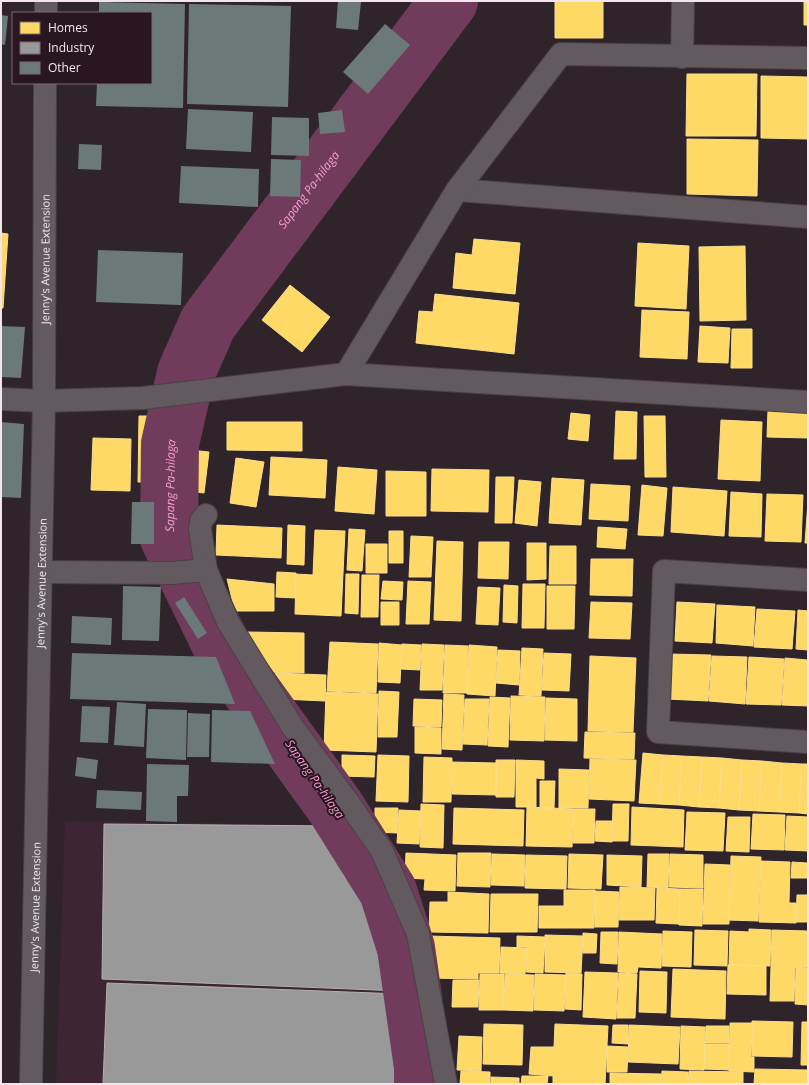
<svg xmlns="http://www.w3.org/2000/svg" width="809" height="1085" viewBox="0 0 809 1085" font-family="'Open Sans',sans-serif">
  <rect width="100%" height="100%" fill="#2f242a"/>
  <path fill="#3d2533" d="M65,821L338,825L377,887L401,949L409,1084H56Z"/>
  <path fill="#ffd966" stroke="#fbdd8e" d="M555,1H603V38H555Z
    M804,1H808V25H804Z
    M687,74H757L756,136H686Z
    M761,76L808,77V139L761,138Z
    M687,139L758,140L757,196L687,194Z
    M1,233L8,234L3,308H1Z
    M474,239L520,243L515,294L453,288L456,253L472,255Z
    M638,243L689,246L686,309L635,306Z
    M745,246L746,320L700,321L699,247Z
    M290,285L330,317L302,352L262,320Z
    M435,294L519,303L514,354L416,343L419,311L433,312Z
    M642,310L689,312L687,359L640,357Z
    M700,326L730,328L728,363L698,362Z
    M732,329H752V368H731Z
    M616,411L637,412L636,459H614Z
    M768,411L808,412V438L767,437Z
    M571,413L590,415L588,441L568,439Z
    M139,416H167L166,482H138Z
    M644,416H665L666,477H645Z
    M721,420L762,422L760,481L718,479Z
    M227,422H302V451L227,450Z
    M93,438L131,439L130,491L91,490Z
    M181,449L209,452L204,493L176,490Z
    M271,457L327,460L325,498L269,495Z
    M236,458L264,462L256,507L230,503Z
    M338,467L377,470L374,514L335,511Z
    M432,469L489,470L488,512L431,511Z
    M386,471L426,472V516H386Z
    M496,477H514L512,523H495Z
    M552,478L584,480L581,525L549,523Z
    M519,480L541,482L537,526L515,523Z
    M591,484L630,486L628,521L589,519Z
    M642,485L667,488L663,536L638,535Z
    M673,487L727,491L724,536L671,532Z
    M731,492L762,494L761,537L729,536Z
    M767,494L803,495L801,542L765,541Z
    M808,502V543H805Z
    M217,525L282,528L281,558L216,555Z
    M288,525L305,526L304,565L287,564Z
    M598,527L627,529L625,549L597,547Z
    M349,529L365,530L362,571L347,570Z
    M315,530L345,531L341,616L295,614L296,574L313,575Z
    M389,531H403V563H389Z
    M411,536L433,537L431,577H409Z
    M437,541L463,542L461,621L434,620Z
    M479,542H509L508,579L478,578Z
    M527,543H546V579L527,580Z
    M366,544H387V573H366Z
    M550,546H576V584H549Z
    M591,559H633L632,596L590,595Z
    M277,572L296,573L295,598L276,597Z
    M346,574H359L358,614L345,613Z
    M362,575H379L378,617H361Z
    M227,579L274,584V611H235Z
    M383,581L403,582L402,600L381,599Z
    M408,581L431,582L429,624H406Z
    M523,584H545L544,628H522Z
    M504,585L518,586L517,623L503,622Z
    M547,586H575L574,629H547Z
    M478,587L500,588L498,625L476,624Z
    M381,602H399V625H381Z
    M591,602L632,603L630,639L589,638Z
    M677,602L715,604L712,643L675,641Z
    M717,605L755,607L753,646L716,643Z
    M757,609L795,611L792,649L754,647Z
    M798,610L808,611V650L796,649Z
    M248,632L304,633V673L263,672Z
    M330,642L378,644L376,693L327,691Z
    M379,643L402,645L400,683L378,682Z
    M402,644L421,645L420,670L401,669Z
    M422,644L444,645L442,690H420Z
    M445,645L468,646L467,693H443Z
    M469,645L497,647L495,696L467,694Z
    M522,648L543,649L541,696L519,695Z
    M498,650L520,651L519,685L496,683Z
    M544,653L571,654L569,691L542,690Z
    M669,654L711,655L708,701L667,699Z
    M590,656L636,658L633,732L588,731Z
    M712,656L747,657L745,704L709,701Z
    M749,657L784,659L781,705L746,704Z
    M785,658L808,660V706L782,705Z
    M275,673L326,675L325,701L281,699L274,696Z
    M379,691L399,692L397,737H378Z
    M326,692L378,694L376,752L324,750Z
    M444,694L464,695L462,750L442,749Z
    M511,696L545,697L544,741L510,740Z
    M490,697L510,698L508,747L488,746Z
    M546,698L577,699V741L545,740Z
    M414,699L442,700L441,727L413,726Z
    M465,699H489L487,745L463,744Z
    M415,727L441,728V754L415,753Z
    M585,732L635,733L634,759L584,758Z
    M643,753L663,755L659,804L639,803Z
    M342,755L375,756L374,777L342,776Z
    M378,755L409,756L408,802L376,801Z
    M663,755L682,756L679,805L659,804Z
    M682,756L702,757L699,807L679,805Z
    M424,757L452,758L451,802H423Z
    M702,757L722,758L719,808L699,807Z
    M722,758L742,760L739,810L719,808Z
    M590,759L636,760L634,801L589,799Z
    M496,760H515L514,797H496Z
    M516,760L544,761V779L536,778V807H516Z
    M742,760L762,761L759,811L739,810Z
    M762,761L782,763L779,812L759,811Z
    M452,762L496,763V795L452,794Z
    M782,763L802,764L799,813L779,812Z
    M802,764H808V814L799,813Z
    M559,769L589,770L588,808H559Z
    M540,781H555L554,808H540Z
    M421,804L444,805L443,848L420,847Z
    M613,804H629L628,841H612Z
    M527,807L574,809L572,847L526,846Z
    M632,807L684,810L683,847L631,845Z
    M375,808H398L397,833L375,832Z
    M454,808L524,810L523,846L453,844Z
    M574,809H595L594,843H573Z
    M399,810L421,811L419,844L397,843Z
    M687,812L725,813L723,851L685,850Z
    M753,814L785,815L784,850L751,849Z
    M787,816L808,817V851L785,850Z
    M728,817H750L749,852L726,851Z
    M596,821H613L612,842L595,841Z
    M406,853L456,855L455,891L424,890L425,879L405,878Z
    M458,853H491L490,887L457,886Z
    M492,854L525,855L524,886L491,885Z
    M569,854L603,855L601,889L568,888Z
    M648,854H669L668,888L647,887Z
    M670,854L703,855V888L669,887Z
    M526,855L567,856L566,889L525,888Z
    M607,855L642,856L641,887L607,885Z
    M731,856L761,857L758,921L729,920Z
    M761,861L790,862L789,903H796V923L759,922Z
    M792,862L807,863V878H791Z
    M705,864L730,865L729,924H703Z
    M620,887L655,888L654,920H619Z
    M657,888L680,889L679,924L656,923Z
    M680,889H703L702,926L679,925Z
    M564,890H595L594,928H539V906H564Z
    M595,891L619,892L618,927H595Z
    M448,892L489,894L488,933L429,932L430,902H448Z
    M491,894H538L537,932H490Z
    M797,895H808V922H796Z
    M749,929L771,930L770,966L729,965L730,931L749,932Z
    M695,930L728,931L727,966L694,965Z
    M772,930L808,931V967H795L794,1001H770Z
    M663,931L692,932L691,967L662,966Z
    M601,932H618L617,964L600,963Z
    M619,932L662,934L661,968L638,967L637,973L618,972Z
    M583,933L597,934L596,953H583Z
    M545,935L583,936L581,973L545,972Z
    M429,936L500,938L499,973H478V979L429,978Z
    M517,936L545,937L543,973L526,972L527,947H517Z
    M501,947L527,948L525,974L500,973Z
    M728,965L766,966V995L727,994Z
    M796,967L808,968V1005L795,1004Z
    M673,969L726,971L725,1019L671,1017Z
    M640,971L667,972L666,1013L639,1012Z
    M585,972L618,973L616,1019L583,1017Z
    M566,973L582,974L581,1010L565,1009Z
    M619,973L637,974L635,1018H617Z
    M480,974H504V1010H479Z
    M505,974L534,975L533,1011L504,1010Z
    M535,974L566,975L564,1011L534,1010Z
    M453,980H479L478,1007H452Z
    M752,1021L793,1022L792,1057L752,1056Z
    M802,1022H808V1065H801Z
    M730,1023H752L751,1057H754V1072L729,1071Z
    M484,1024L523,1025L522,1065L483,1064Z
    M555,1024L608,1026L605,1084H553V1076L529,1074L531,1047H554Z
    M613,1025H628V1044L612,1043Z
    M629,1025L680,1027L678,1064L628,1062Z
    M681,1026L705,1027L704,1070L680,1069Z
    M706,1026H729V1043H705Z
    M459,1036L482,1037L481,1071L457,1070Z
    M705,1044H729V1070L704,1069Z
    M607,1046L628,1047L627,1072H607Z
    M755,1069L808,1070V1084H754Z
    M461,1071L490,1072V1084H460Z
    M662,1071L688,1072V1084H661Z
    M689,1071L743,1072V1084H688Z
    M610,1073L661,1074V1084H610Z
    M522,1076H548L547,1084H521Z
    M491,1077L519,1078V1084H491Z"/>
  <path fill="#999" stroke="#b4b0b2" d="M104,824L337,826L370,886L393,950L400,991L102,979Z
    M107,983L402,994L399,1084H103Z"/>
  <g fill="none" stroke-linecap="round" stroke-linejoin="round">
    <path stroke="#713b5c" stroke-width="58" id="s1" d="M423,1084V1067L406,948L388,891L336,808L227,657L169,538L170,444L186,373L208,323L449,1"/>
  </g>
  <path fill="#6c7979" d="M338,1L361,2L358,30L336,28Z
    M99,2L185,4L183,108L96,106L97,83H151V13H99Z
    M189,4L291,6L288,107L187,104Z
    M1,15L8,16L5,45L1,44Z
    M385,24L410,45L368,94L343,72Z
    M188,109L253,112L251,152L186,149Z
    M342,110L345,132L320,134L318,113Z
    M272,117L309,118V156L271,155Z
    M79,144L102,145L101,170L78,169Z
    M271,159L301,160L300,197L270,196Z
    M181,166L259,169L258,207L179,203Z
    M98,250L183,253L181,305L96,302Z
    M1,326L25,327L21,378L1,377Z
    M1,422L24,424L21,498L1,497Z
    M132,502H154V544H131Z
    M123,586L161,587L159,641L122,640Z
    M184,597L207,633L198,639L175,603Z
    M72,616L112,618L111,645L71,643Z
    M72,653L216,657L235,704L70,699Z
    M117,702L146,704L144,747L114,745Z
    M82,706L110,707L108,743L80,742Z
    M148,709L187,710L186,760L146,758Z
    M212,710L250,711L275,764L211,762Z
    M188,713L210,714L209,757H187Z
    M77,757L98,760L96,779L75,776Z
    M147,764L189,765L188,796H177V822L146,821Z
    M97,790L142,792L141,810L96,808Z"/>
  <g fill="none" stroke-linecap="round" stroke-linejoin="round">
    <defs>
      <g id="minor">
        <path d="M46,13V1"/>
        <path d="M682,57L683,1"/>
        <path d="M457,190L808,217"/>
        <path d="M346,374L457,190L561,54L808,58"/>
        <path d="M1,399L44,401L143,398L346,374L808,402"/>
        <path d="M206,515L201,521L200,529L206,570L228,622L292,726L348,802L382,851L418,934L446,1084"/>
        <path d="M41,572L172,573L206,570"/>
        <path d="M808,580L664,571L658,732L808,742"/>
        <path id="s2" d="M31,1084L44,401L45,83"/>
      </g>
    </defs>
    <use href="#minor" stroke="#4a4146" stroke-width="24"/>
    <use href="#minor" stroke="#625a5e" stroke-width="22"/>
  </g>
  <g text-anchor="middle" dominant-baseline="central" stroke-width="4" stroke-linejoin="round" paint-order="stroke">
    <g font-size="11" fill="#f3e5ec" stroke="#291621">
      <text stroke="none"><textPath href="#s2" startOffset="825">Jenny's Avenue Extension</textPath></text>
      <text stroke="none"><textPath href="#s2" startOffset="501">Jenny's Avenue Extension</textPath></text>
      <text stroke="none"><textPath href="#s2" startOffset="177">Jenny's Avenue Extension</textPath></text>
    </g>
    <g font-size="12" font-style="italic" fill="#f89ed2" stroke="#291621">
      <text stroke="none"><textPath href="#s1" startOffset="1002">Sapang Pa-hilaga</textPath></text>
      <text stroke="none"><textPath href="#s1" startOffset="666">Sapang Pa-hilaga</textPath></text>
      <text transform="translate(315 779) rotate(55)">Sapang Pa-hilaga</text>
    </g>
  </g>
  <rect width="809" height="1085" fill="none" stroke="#f3e5ec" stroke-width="4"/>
  <rect x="12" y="12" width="140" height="72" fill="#291621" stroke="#7a6972"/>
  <rect x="20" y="22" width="20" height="12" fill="#ffd966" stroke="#7a6972"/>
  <text x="48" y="32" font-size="12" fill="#f3e5ec">Homes</text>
  <rect x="20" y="42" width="20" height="12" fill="#999999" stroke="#7a6972"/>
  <text x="48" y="52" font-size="12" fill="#f3e5ec">Industry</text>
  <rect x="20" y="62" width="20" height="12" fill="#6c7979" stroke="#7a6972"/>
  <text x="48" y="72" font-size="12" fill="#f3e5ec">Other</text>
</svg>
